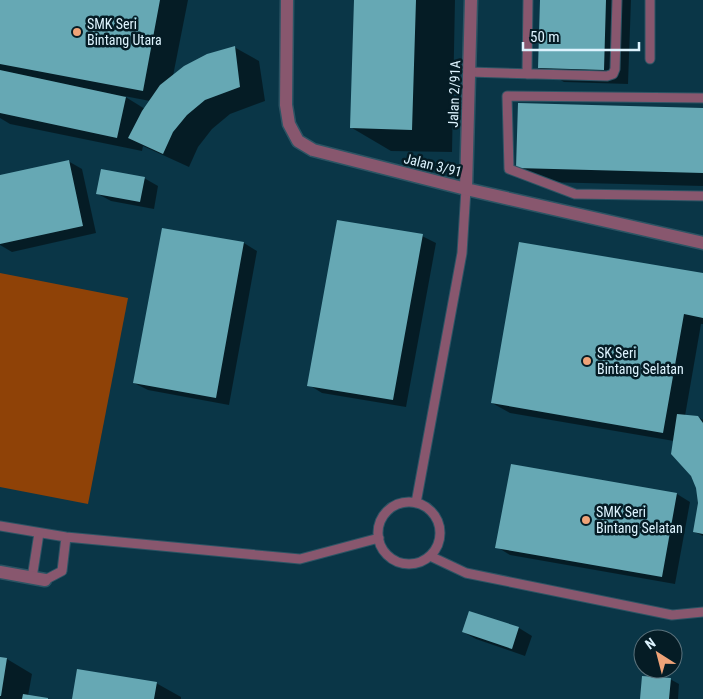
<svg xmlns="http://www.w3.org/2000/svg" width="703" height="699" viewBox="0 0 703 699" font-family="'Roboto Condensed',sans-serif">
  <rect width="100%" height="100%" fill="#0a3647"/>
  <path fill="#8f4207" d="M0,273L128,298L88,504L0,487Z"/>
  <path fill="#0007" fill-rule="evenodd" d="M0,0H188L173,76L234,47L259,61L265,101L230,114L212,129L198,147L189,167L143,146L142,151L10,124L0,118ZM124,96L150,101L145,109Z
    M355,0H455L452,152L391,151L352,128Z
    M541,0H631L628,84L564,82L539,68Z
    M703,109V186L543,182L518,168Z
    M68,161L82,169L96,233L12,252L0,245V176Z
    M144,178L158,186L154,209L111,201L98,194Z
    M163,229L244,243L257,251L229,405L148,390L134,383Z
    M422,236L436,243L406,407L322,393L309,385Z
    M703,274V324H701L685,416L698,417L703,420V536L695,532L700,503L697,488L674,441L510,413L492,403Z
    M512,465L677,494L690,502L675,584L510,555L497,547Z
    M470,612L519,628L532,636L525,656L476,639L463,632Z
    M0,658L7,659L32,674L28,696L46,699H0Z
    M670,679L679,684L678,699H642Z
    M156,683L181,697V699H73Z"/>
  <path fill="#66a8b4" d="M0,0H160L143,91L0,64Z
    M354,0H416L412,130L350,128Z
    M540,0H606L604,70L538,68Z
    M235,46L240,87L205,100L187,115L173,132L163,154L128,138L142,111L160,85L184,66L207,54Z
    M0,70L126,97L117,138L0,113Z
    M518,103L703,108V173L516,168Z
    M69,160L83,226L0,244V175Z
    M101,169L145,177L140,202L96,194Z
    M337,220L423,234L393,400L307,386Z
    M162,228L244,242L216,398L133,383Z
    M519,242L703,273V318L684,314L663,433L491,403Z
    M677,414L698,416L703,423V534L693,532L698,503L696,488L691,476L671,454Z
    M511,464L677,493L662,577L495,548Z
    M469,611L519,627L512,649L462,632Z
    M0,657L7,658L1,696H0Z
    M77,669L157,682L154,699H72Z
    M642,676L671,678L669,699H640Z
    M23,694L48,698V699H22Z"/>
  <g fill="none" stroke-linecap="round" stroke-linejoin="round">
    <defs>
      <path id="service" d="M650,59V0
        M469,72L607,76L613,74L615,69L617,0
        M527,74L528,0
        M703,98L507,96L509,169L575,194L703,196
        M378 533a31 31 0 1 1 62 0a31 31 0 1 1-62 0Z
        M416,503L462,253L466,189
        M0,526L66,537L300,559L379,538
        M430,556L466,573L672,615L703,612
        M32,578L39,533
        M45,580L62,571L66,537"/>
      <path id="minor" d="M287,0L286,105L289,124L298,141L313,150L466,189L703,243
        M466,189L471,0
        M0,572L45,580"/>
    </defs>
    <use href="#service" stroke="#2c5464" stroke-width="11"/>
    <use href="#minor" stroke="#2c5464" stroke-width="15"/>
    <use href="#service" stroke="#88576e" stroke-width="9"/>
    <use href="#minor" stroke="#88576e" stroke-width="12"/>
  </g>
  <g fill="#efa378" stroke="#051c25" stroke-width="2">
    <circle cx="77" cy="32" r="5"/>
    <circle cx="587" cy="361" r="5"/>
    <circle cx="586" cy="520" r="5"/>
  </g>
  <g text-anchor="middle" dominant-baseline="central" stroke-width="5" stroke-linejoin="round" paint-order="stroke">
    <g font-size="14" fill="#ddf3fe" stroke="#051c25" text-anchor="start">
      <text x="87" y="24">SMK Seri<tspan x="87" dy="16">Bintang Utara</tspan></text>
      <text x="597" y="353">SK Seri<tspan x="597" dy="16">Bintang Selatan</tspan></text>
      <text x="596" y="512">SMK Seri<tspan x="596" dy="16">Bintang Selatan</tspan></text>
    </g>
    <g font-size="14" fill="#ddf3fe" stroke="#051c25">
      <text transform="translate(454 94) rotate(-88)">Jalan 2/91A</text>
      <text transform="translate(433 165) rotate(14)">Jalan 3/91</text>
    </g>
  </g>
  <g transform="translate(658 654) rotate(324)"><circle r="24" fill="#051c25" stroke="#5b727c"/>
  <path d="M0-4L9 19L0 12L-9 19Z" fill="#efa378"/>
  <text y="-8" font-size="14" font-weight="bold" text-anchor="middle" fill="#ddf3fe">N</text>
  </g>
  <path d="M523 42v8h116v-8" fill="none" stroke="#ddf3fe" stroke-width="2.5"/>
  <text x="530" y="42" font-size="15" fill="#ddf3fe" stroke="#051c25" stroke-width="4" paint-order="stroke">50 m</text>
</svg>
